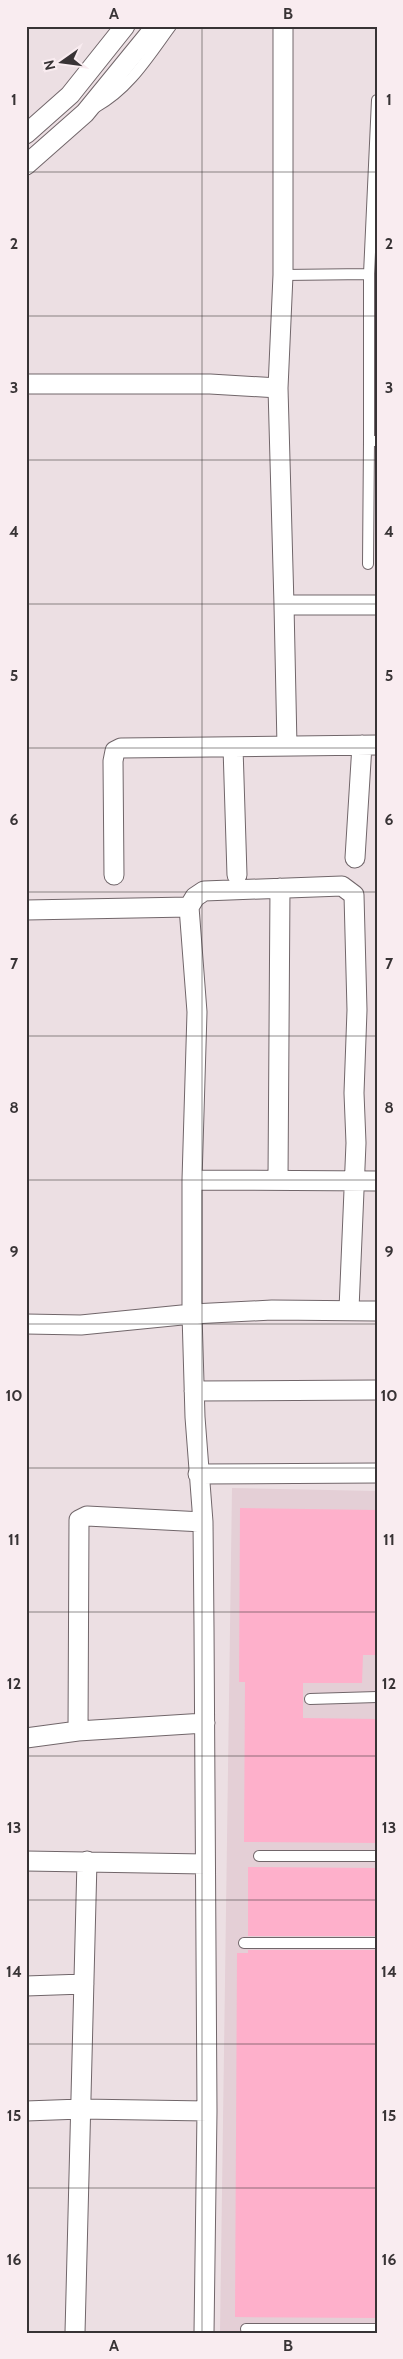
<svg xmlns="http://www.w3.org/2000/svg" width="403" height="2359" viewBox="0 0 403 2359" font-family="Cabin,sans-serif">
  <rect width="100%" height="100%" fill="#ecdfe3"/>
  <path fill="#e4cfd6" d="M232,1488L377,1491V2333H220Z"/>
  <path fill="#feb0cb" d="M240,1508L377,1510V1655H363L362,1683H303V1718L377,1719V1843L244,1842L245,1682H239Z
    M248,1867L377,1868V1936H248Z
    M248,1950H377V2318L235,2317L237,1953H248Z"/>
  <g fill="none" stroke-linecap="round" stroke-linejoin="round">
    <defs>
      <path id="lane" d="M377,100L369,274V441H377
        M96,107C129,89 149,56 171,26
        M283,275L369,274
        M368,564L369,441
        M310,1699L377,1697
        M259,1856H377
        M244,1943H377
        M246,2329H377"/>
      <path id="street" d="M283,26V275L278,388L284,605H377
        M26,134L70,95L125,26
        M26,165L85,113L156,26
        M26,384H210L278,388
        M284,605L287,746
        M233,747L237,875
        M355,858L362,745
        M114,875L113,761L115,751L121,748L377,745
        M26,910L189,907
        M278,1179L280,888
        M192,1180L377,1181
        M26,1324L81,1325L192,1314L272,1310L377,1311
        M194,1391L377,1390
        M198,1474L377,1473
        M78,1731L79,1520L87,1516L203,1522
        M26,1738L78,1731L205,1723
        M26,1861L205,1864
        M26,1986L84,1984
        M26,2111L81,2109L207,2111
        M75,2333L87,1861
        M204,2333L207,2111L204,1627L203,1522L195,1417L192,1314V1180L197,1012L189,907L195,897L204,891L342,886L354,895L357,1010L354,1093L356,1143L349,1309"/>
    </defs>
    <use href="#lane" stroke="#71666a" stroke-width="12"/>
    <use href="#street" stroke="#71666a" stroke-width="21"/>
    <use href="#lane" stroke="#fff" stroke-width="10"/>
    <use href="#street" stroke="#fff" stroke-width="19"/>
  </g>
  <path fill="none" stroke="#383335" stroke-width="1" stroke-opacity="0.55" d="M202,26V2333M26,172H377M26,316H377M26,460H377M26,604H377M26,748H377M26,892H377M26,1036H377M26,1180H377M26,1324H377M26,1468H377M26,1612H377M26,1756H377M26,1900H377M26,2044H377M26,2188H377"/>
  <rect width="403" height="2359" fill="none" stroke="#f9ecf0" stroke-width="55"/>
  <g transform="translate(62 62) rotate(256)" stroke="#f9ecf0" stroke-width="4" paint-order="stroke">
  <path d="M0-4L9 19L0 12L-9 19Z" fill="#383335"/>
  <text y="-8" font-size="14" font-weight="bold" text-anchor="middle" fill="#383335">N</text>
  </g>
  <rect x="28" y="28" width="348" height="2304" fill="none" stroke="#383335" stroke-width="2"/>
  <g font-size="16" text-anchor="middle" font-weight="bold" fill="#383335">
    <text x="114" y="19">A</text>
    <text x="288" y="19">B</text>
    <text x="14" y="105">1</text>
    <text x="389" y="105">1</text>
    <text x="14" y="249">2</text>
    <text x="389" y="249">2</text>
    <text x="14" y="393">3</text>
    <text x="389" y="393">3</text>
    <text x="14" y="537">4</text>
    <text x="389" y="537">4</text>
    <text x="14" y="681">5</text>
    <text x="389" y="681">5</text>
    <text x="14" y="825">6</text>
    <text x="389" y="825">6</text>
    <text x="14" y="969">7</text>
    <text x="389" y="969">7</text>
    <text x="14" y="1113">8</text>
    <text x="389" y="1113">8</text>
    <text x="14" y="1257">9</text>
    <text x="389" y="1257">9</text>
    <text x="14" y="1401">10</text>
    <text x="389" y="1401">10</text>
    <text x="14" y="1545">11</text>
    <text x="389" y="1545">11</text>
    <text x="14" y="1689">12</text>
    <text x="389" y="1689">12</text>
    <text x="14" y="1833">13</text>
    <text x="389" y="1833">13</text>
    <text x="14" y="1977">14</text>
    <text x="389" y="1977">14</text>
    <text x="14" y="2121">15</text>
    <text x="389" y="2121">15</text>
    <text x="14" y="2265">16</text>
    <text x="389" y="2265">16</text>
    <text x="114" y="2351">A</text>
    <text x="288" y="2351">B</text>
  </g>
</svg>
